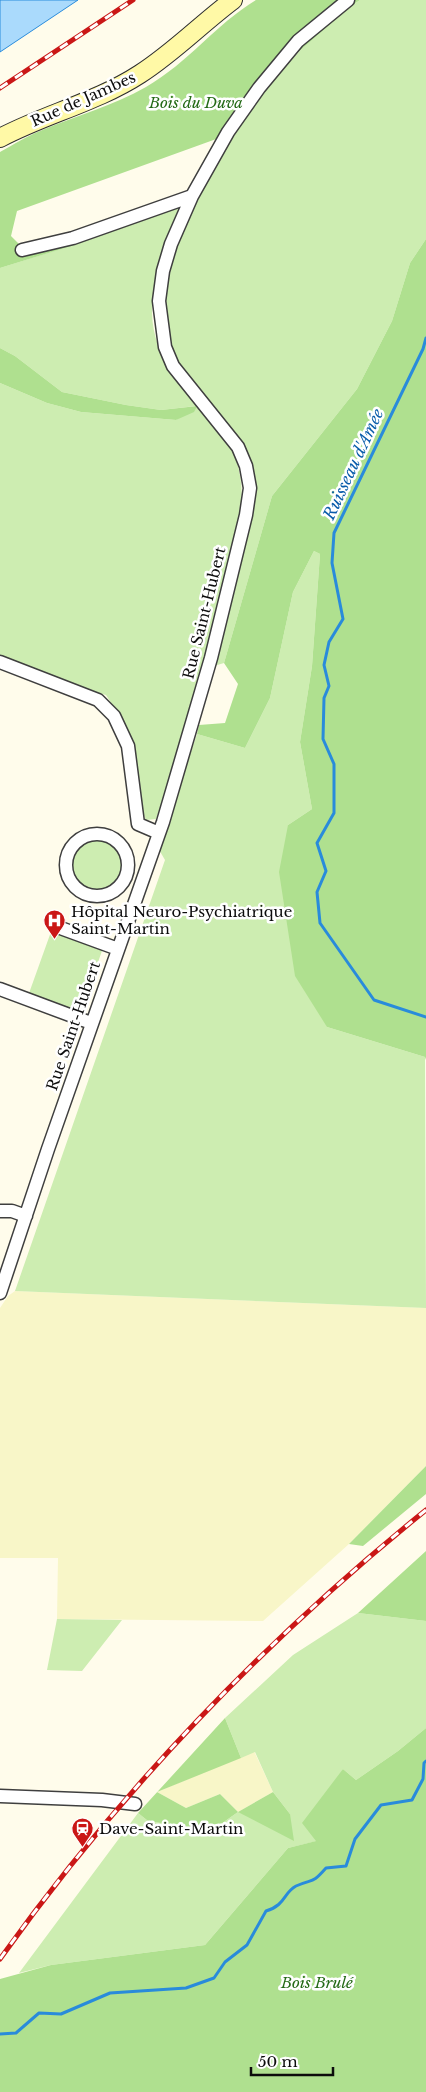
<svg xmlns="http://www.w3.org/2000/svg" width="426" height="2092" viewBox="0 0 426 2092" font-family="'Libre Baskerville',serif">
  <rect width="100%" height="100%" fill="#fffceb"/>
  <path fill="#f8f6c8" d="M15,1291L426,1308V1466L349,1544L263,1621L57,1619L58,1558H0V1308L8,1296Z
    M254,1751L273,1792L238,1812L220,1794L186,1808L157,1792Z"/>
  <path fill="#cdedb1" d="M360,0H426V239L410,263L392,321L357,389L272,496L224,663L214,666L252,470L177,364C166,335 163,305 168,275C173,247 186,222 198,197C237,120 288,50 360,0Z
    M178,203L181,207C170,240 152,276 152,313C153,360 187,393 214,427C222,437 232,447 236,459C243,481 243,500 239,522L181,751L156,819L146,820L142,811L117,712L106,695L70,685L0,657V383L47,403L81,412L176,420L196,406L161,410L126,405L62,392L15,356L0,348V268L70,246V240Z
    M314,551L320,554L312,666L300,742L312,809L288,825L327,1027L425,1057L426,1308L15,1291L165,860L158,848L197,734L245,748L270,698L293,592Z
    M70 865a26 26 0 1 1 52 0a26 26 0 1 1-52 0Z
    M52,929L103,948L79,1016L28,996Z
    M358,1613L426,1621V1728L398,1751L356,1780L343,1769L317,1841L288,1848L205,1945L51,1965L19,1973L138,1813L148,1821L211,1831L238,1812L290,1814L273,1792L255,1752L241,1758L225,1718L293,1655Z
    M57,1619L122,1620L82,1671L47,1670Z"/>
  <path fill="#afe08f" d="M256,0H360L347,9L296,54L219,138L17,211L11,236L23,248L70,240L71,246L0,268V152C13,145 27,136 40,131C75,116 113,106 146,87C188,63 216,24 256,0Z
    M426,239V1060L425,1057L327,1027L295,976L279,872L288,825L312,809L300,742L312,666L320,554L314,551L293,592L270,698L245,748L197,734L199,725L225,723L238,684L224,663L272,496L357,389L392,321L410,263Z
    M0,348L15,356L62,392L126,405L161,410L197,406L194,412L176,420L81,412L47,403L0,383Z
    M426,1466V1494L363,1546L349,1544Z
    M426,1551V1621L358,1613Z
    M225,1718L241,1758L157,1792L186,1808L220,1794L238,1812L273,1792L290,1814L294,1841L238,1812L211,1831L148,1821L138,1813Z
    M426,1728V2092H0V1979L51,1965L205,1945L288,1848L316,1841L302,1823L343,1769L356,1780L398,1751Z"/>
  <path fill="#aadafc" stroke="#298bdb" d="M0,0H78L0,52Z"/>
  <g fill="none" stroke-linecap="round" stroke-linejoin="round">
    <path stroke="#298bdb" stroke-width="3" d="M426,338L423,349L334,533L332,563L343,619L329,642L324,665L329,686L324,698L323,739L334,764V813L317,843L326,871L317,892L320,923L374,1000L426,1017
      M0,2034L16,2033L39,2013L61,2014L110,1993L186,1988L214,1978L225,1962L247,1945L266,1911C286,1905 283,1893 296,1886C314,1878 311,1885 326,1868L346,1866L355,1839L381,1805L412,1800L423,1779L424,1763L426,1761"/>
    <defs>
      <path id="street" d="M22,250L73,238L192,196
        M0,662L98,700L114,716L128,746L138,824L159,833
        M66 865a31 31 0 1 1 62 0a31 31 0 1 1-62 0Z
        M55,926L118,949
        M0,989L91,1023
        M0,1211H12L26,1216
        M0,1293L48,1149L163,822L211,658L246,515L250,488L246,466L238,447L173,366L165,347L159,301L163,271L171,244L192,196L228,132L259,88L298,41L348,0
        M0,1796L102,1800L135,1804"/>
      <path id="secondary" d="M0,138C45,114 97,102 140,74C173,53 201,24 233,0"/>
    </defs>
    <use href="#street" stroke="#3f3f3f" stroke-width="15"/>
    <use href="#secondary" stroke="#2e2e2e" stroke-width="20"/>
    <use href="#street" stroke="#fff" stroke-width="12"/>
    <use href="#secondary" stroke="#fff9a6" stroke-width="18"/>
    <defs>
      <path id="rail" d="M0,88L133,0
        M0,1959C119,1792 266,1639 426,1510"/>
    </defs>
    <use href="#rail" stroke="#ca1716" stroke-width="5"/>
    <use href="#rail" stroke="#fff" stroke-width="3" stroke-dasharray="9" stroke-linecap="butt"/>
  </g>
  <defs>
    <symbol id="hospital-pin" viewBox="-11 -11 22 30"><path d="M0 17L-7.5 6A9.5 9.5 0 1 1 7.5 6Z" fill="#ca1716" stroke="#fff"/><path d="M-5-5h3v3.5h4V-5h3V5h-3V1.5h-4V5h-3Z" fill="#fff"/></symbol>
    <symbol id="station-pin" viewBox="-11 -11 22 30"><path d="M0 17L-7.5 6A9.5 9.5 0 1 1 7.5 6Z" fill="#ca1716" stroke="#fff"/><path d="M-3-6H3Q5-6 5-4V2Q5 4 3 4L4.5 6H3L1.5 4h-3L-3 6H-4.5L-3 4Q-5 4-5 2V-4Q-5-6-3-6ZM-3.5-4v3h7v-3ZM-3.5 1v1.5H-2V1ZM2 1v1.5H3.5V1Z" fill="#fff"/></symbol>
  </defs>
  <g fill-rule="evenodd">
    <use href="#hospital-pin" x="42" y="908" width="25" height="34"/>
    <use href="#station-pin" x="70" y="1816" width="25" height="34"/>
  </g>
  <g text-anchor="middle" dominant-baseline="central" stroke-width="5" stroke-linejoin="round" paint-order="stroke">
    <g font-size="15" fill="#0c0c0c" stroke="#fff">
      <text transform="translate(83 99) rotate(-24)">Rue de Jambes</text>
      <text transform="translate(204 613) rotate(-76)">Rue Saint-Hubert</text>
      <text transform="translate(73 1026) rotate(-71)">Rue Saint-Hubert</text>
    </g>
    <g font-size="15" font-style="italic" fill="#246a16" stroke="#fff">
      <text x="196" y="102">Bois du Duva</text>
      <text x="317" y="1982">Bois Brulé</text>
    </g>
    <g font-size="15" fill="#0c0c0c" stroke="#fff" text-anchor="start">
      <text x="71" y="911">Hôpital Neuro-Psychiatrique<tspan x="71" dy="17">Saint-Martin</tspan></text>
      <text x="99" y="1828">Dave-Saint-Martin</text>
    </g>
    <g font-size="16" font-style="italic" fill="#095caa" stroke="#fff">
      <text transform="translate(353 464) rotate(-65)">Ruisseau d'Amée</text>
    </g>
  </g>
  <path d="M251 2067v8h82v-8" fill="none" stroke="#0c0c0c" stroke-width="2.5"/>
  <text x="258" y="2067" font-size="15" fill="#0c0c0c" stroke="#ffffff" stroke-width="4" paint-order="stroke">50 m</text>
</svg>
